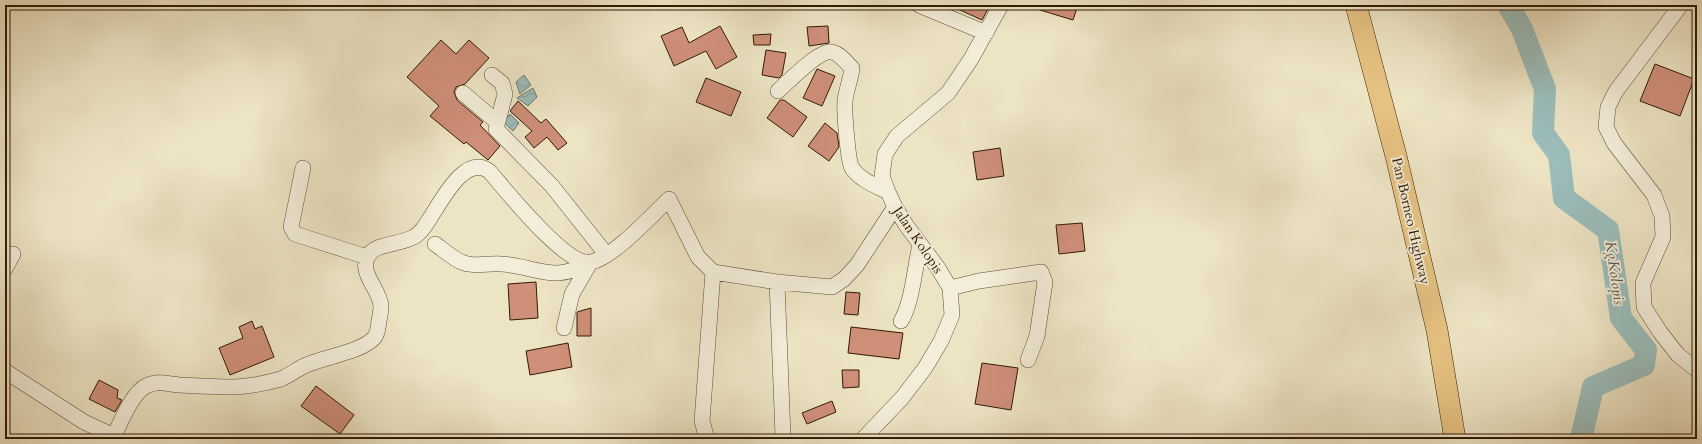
<svg xmlns="http://www.w3.org/2000/svg" width="1702" height="444" viewBox="0 0 1702 444" font-family="Cardo,serif">
  <defs>
    <pattern id="water-waves" width="16" height="10" patternUnits="userSpaceOnUse"><rect width="16" height="10" fill="#9bbdbb"/><path d="M0 5q4-4 8 0t8 0" fill="none" stroke="#86a29f"/></pattern>
  </defs>
  <rect width="100%" height="100%" fill="#ede4c4"/>
  <filter id="stains"><feTurbulence type="fractalNoise" baseFrequency=".005" numOctaves="4"/><feColorMatrix values="0 0 0 0 .2 0 0 0 0 .09 0 0 0 0 .02 0 0 0 .5 -.17"/></filter>
  <radialGradient id="worn" r=".72"><stop offset=".6" stop-color="#630" stop-opacity="0"/><stop offset="1" stop-color="#630" stop-opacity=".3"/></radialGradient>
  <path fill="url(#water-waves)" stroke="#707c71" d="M524,75L531,85L520,94L516,82Z
    M533,88L537,97L528,106L517,98Z
    M510,114L519,123L513,131L503,122Z"/>
  <g fill="none" stroke-linecap="round" stroke-linejoin="round">
    <path stroke="#9bbdbb" stroke-width="22" d="M1508,5L1522,29L1545,89L1543,133L1559,155L1564,198L1608,230L1621,318L1646,350L1644,365L1593,387L1581,439"/>
  </g>
  <path fill="#cf8f79" stroke="#301a03" d="M949,5H990L982,20Z
    M1031,5H1078L1073,20L1030,7Z
    M720,26L737,57L716,69L706,51L674,66L661,36L682,27L689,43Z
    M828,26L829,43L809,46L807,27Z
    M771,34L770,45H754L753,35Z
    M441,40L456,54L469,40L489,58L465,84L456,87L454,92L457,100L483,122L480,125L500,146L488,160L466,142L464,144L430,116L439,106L407,77Z
    M766,50L786,53L782,75L779,78L762,75Z
    M1655,64L1694,79L1680,116L1640,101Z
    M817,69L835,76L822,106L803,98Z
    M706,78L741,92L731,116L696,102Z
    M780,100H784L807,117L793,137L767,118Z
    M518,101L541,123L546,119L567,143L558,150L547,137L534,148L525,137L532,131L510,111Z
    M825,123L837,133L839,147L829,161L808,146Z
    M1000,148L1004,176L977,180L973,152Z
    M1082,223L1085,251L1059,254L1056,225Z
    M536,282L538,318L510,320L508,284Z
    M846,292L860,293L858,315L844,314Z
    M591,308V336H577V312Z
    M252,321L255,329L262,326L274,357L230,375L219,348L243,338L239,327Z
    M851,327L903,333L899,359L848,353Z
    M568,343L572,367L530,375L526,351Z
    M982,363L1018,368L1011,410L975,404Z
    M842,370H859V387L843,388Z
    M99,380L118,390L117,398L122,400L115,412L89,399Z
    M316,386L354,415L340,434L301,406Z
    M832,401L836,412L807,424L802,413Z"/>
  <g fill="none" stroke-linecap="round" stroke-linejoin="round">
    <defs>
      <path id="minor" d="M919,5L986,33
        M1681,5L1616,91L1608,107L1606,127L1614,143L1654,195L1662,216L1663,237L1643,283L1644,307L1660,332L1678,355L1697,370
        M492,75L502,83L505,94L496,129L552,186L606,254
        M778,91C788,82 820,49 832,52C840,54 846,62 852,68C851,79 846,90 845,101C844,111 848,162 852,168C860,180 876,186 888,192
        M463,93L497,122
        M303,168L291,227L295,234L367,257
        M435,244C444,250 454,260 464,263C475,267 489,263 501,264C532,265 558,285 586,262
        M5,269L13,254
        M777,282L783,437
        M950,288L979,281L1041,272L1045,282L1037,336L1028,360
        M901,321C912,304 915,266 920,245
        M564,328L572,294L590,263
        M5,371L84,422L114,436C121,422 132,393 146,386C157,380 168,384 179,385C198,386 217,387 236,387C251,386 267,383 281,379C288,376 295,371 302,367C321,357 360,353 374,338C378,334 378,327 379,321C380,316 381,311 381,306C380,290 360,274 367,258C374,240 408,247 421,231C435,216 461,151 489,171C506,190 566,267 591,262C613,258 652,215 669,199L698,257L713,272L777,282L832,287L844,279L857,265L895,207
        M707,439L702,421L713,272
        M863,439L902,398L925,368L941,341L952,315L950,288L938,268L906,225L895,207L888,192L882,176L885,154L897,136L948,93L971,59L1001,5"/>
      <path id="highway" d="M1356,5L1396,156L1437,330L1455,439"/>
    </defs>
    <use href="#minor" stroke="#5f4c33" stroke-width="16"/>
    <use href="#highway" stroke="#301a03" stroke-width="22"/>
    <use href="#minor" stroke="#f3edd9" stroke-width="15"/>
    <use href="#highway" stroke="#e6c282" stroke-width="21"/>
  </g>
  <g text-anchor="middle" dominant-baseline="central" stroke-width="3.5" stroke-linejoin="round" paint-order="stroke">
    <g font-size="14" fill="#301a03" stroke="#f3edd9">
      <text transform="translate(1411 221) rotate(77)">Pan Borneo Highway</text>
      <text transform="translate(918 240) rotate(56)">Jalan Kolopis</text>
    </g>
    <g font-size="15" font-style="italic" fill="#555343" stroke="#f3edd9">
      <text transform="translate(1615 273) rotate(82)">Kg.Kolopis</text>
    </g>
  </g>
  <rect width="1702" height="444" fill="none" stroke="#ede4c4" stroke-width="20"/>
  <rect x="6" y="6" width="1690" height="432" fill="none" stroke="#301a03" stroke-width="2"/>
  <rect x="10" y="10" width="1682" height="424" fill="none" stroke="#301a03"/>
  <rect width="100%" height="100%" filter="url(#stains)"/>
  <rect width="100%" height="100%" fill="url(#worn)"/>
</svg>
